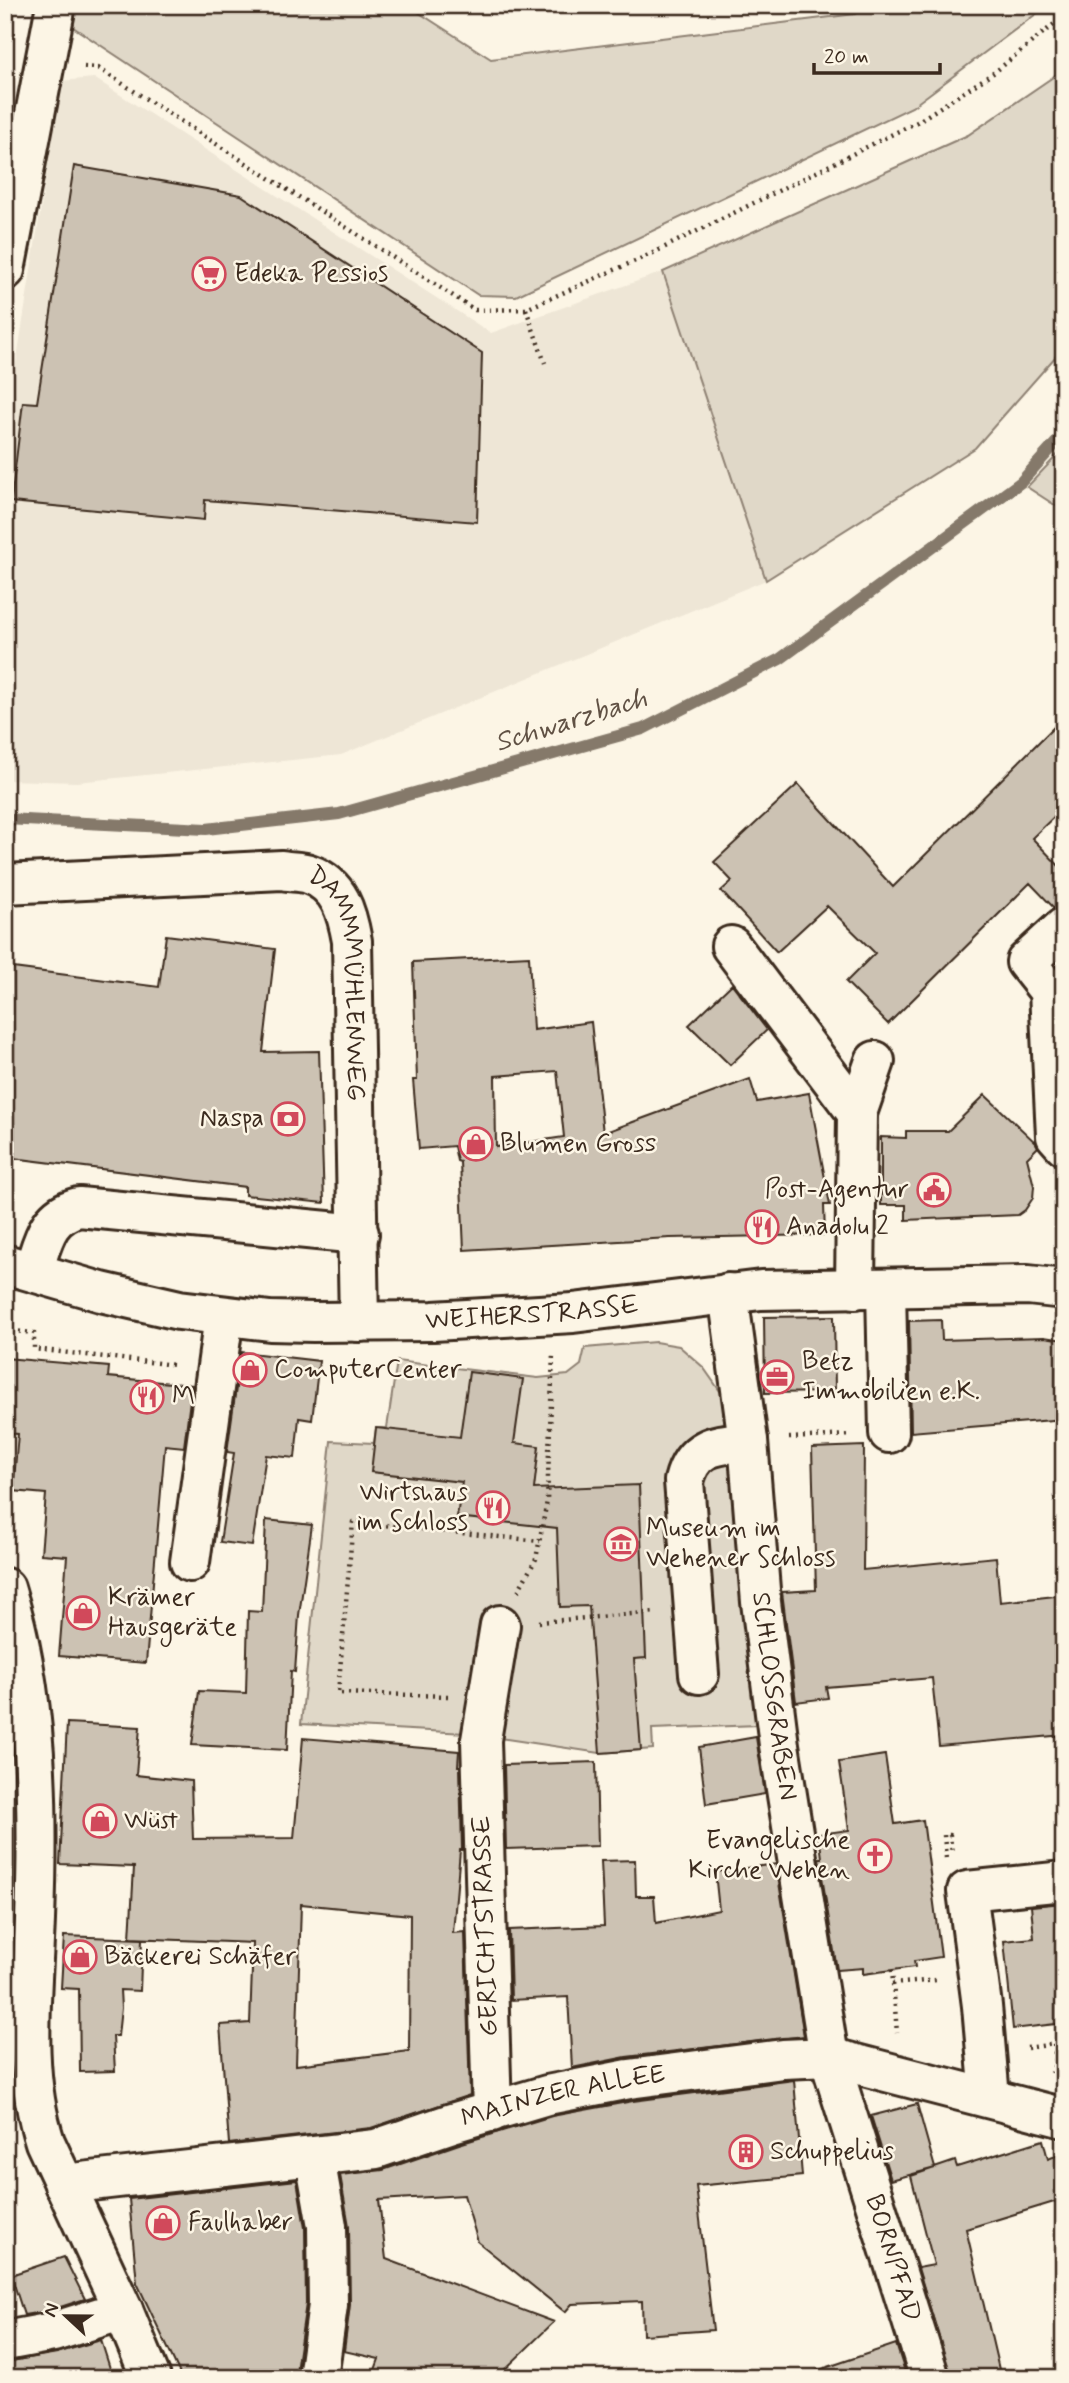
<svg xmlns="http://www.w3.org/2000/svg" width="1069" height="2383" viewBox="0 0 1069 2383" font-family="Mynerve,sans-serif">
  <rect width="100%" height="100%" fill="#fcf5e5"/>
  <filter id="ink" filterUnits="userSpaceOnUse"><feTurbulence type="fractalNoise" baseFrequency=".0143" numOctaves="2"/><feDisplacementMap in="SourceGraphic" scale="14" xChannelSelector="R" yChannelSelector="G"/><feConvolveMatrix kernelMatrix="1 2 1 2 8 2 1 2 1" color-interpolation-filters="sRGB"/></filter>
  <g filter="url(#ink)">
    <path fill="#eee6d6" d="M94,78L491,333L663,272L766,580L341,755L77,782L5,780V434L61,81Z"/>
    <path fill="#e0d8c8" stroke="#8e8173" stroke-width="2" d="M74,5H407L491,59L855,14L873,5H1048L912,107L516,296L478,295L70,25Z
      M1064,67V347L975,448L766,580L663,272L968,135L1053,77Z
      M1064,448V511L1027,487Z
      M655,1342L679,1346L703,1367L722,1394L739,1496L750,1671L758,1725L652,1729L653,1749L600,1753L466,1733L301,1724L331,1441L374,1443L376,1428H387L397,1361L538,1378L568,1375L581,1365L585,1348Z"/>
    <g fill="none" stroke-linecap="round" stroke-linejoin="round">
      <path stroke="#85796b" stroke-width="12" d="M5,819L206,829L339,814L643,729L780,659L1021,482L1064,434"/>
    </g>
    <path fill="#ccc2b3" stroke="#3b2a1e" stroke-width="2" fill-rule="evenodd" d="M74,166L241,195L482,353L477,522L205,500L204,520L11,502L23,402L37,403Z
      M1064,717V807L1032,838L1064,871V906L1054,908L1030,883L888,1024L846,982L875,953L827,906L777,952L721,891L732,881L714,862L798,784L893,887Z
      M166,935L275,949L263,1052L319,1051L324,1203L245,1195V1187L5,1157V967L159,987Z
      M529,956L533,1030L591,1022L603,1133L750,1079L757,1102L809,1093L830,1205H824L825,1235L670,1238L464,1250L460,1162L457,1161L454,1146L419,1149L413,1080H417L413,962ZM557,1071L564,1137L496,1147L495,1076Z
      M732,984L767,1030L730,1065L689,1025Z
      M985,1095L1036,1143L1038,1147L1027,1158L1034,1186L1033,1198L1025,1210L1018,1215L906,1220V1205H881V1137L906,1138V1131H948Z
      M834,1316L835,1392L765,1393L764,1317Z
      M941,1320L942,1340L1044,1337L1064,1340V1419L911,1432L909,1321Z
      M241,1352L319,1361L312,1420L299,1418L295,1458L266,1455L252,1546L220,1542L234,1453L227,1452Z
      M5,1358L109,1367L108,1377L192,1385L184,1447L165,1445L146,1663L59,1656L67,1556L41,1554L46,1494L13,1491L18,1434L5,1433Z
      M469,1372L523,1379L514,1443L539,1446L534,1489L639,1485L646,1658L634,1659L641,1750L600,1753L589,1606L560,1607L557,1528L457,1517L462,1482L371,1472L376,1428L460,1437Z
      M864,1446L863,1570L996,1557L1000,1602L1064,1595V1735L939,1746L932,1678L826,1687L828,1698L796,1702L782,1592L816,1590L812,1448Z
      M266,1520L312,1525L299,1615L295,1672L291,1671L287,1750L192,1745L199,1691L246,1693L248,1611L262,1612Z
      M67,1723L140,1727L136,1775L191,1781L193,1839L294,1838L303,1738L459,1751L458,1766H460L462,1850H460L453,1933L465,1932L470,2095L371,2128L229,2144L220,2025L250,2023L253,1943L130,1938L134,1867L60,1864ZM301,1904L410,1915L409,2051L296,2065Z
      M756,1737L765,1794L706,1804L699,1747Z
      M885,1755L895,1824L923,1820L941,1957L914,1961L915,1967L863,1974V1968L837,1970L819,1858H822L819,1834L849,1830L839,1762Z
      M596,1762L598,1846L506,1849L504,1765Z
      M635,1860L636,1896H654L656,1923L719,1910L715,1872L776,1864L804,2036L626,2057L572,2068L568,1997L511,2000L509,1930L604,1926L601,1861Z
      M1064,1903V2023L1013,2029L1004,1941L1034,1938L1031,1906Z
      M64,1936L142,1939L140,1991L120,1990L121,2008L118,2036H113L115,2071L80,2072L79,1989L61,1988Z
      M794,2080L802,2176L696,2186L713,2330L643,2335L642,2301L572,2304L565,2312L478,2242L464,2195L379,2200L386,2259L554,2322L496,2378H372L379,2359L344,2351L350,2305L349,2226L340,2175L383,2170L459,2144L552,2116L633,2101Z
      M917,2104L935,2168L891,2180L871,2116Z
      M1043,2140L1048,2159L1064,2153V2199L966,2229L1001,2378H951L918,2268L934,2265L911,2176L955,2161L957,2167Z
      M297,2180L305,2228L306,2304L295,2378H182L137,2283L129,2199Z
      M64,2257L85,2299L48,2311L24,2315L11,2275Z
      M101,2340L113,2378H5V2362L57,2353Z
      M896,2344L907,2378H814L813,2372Z"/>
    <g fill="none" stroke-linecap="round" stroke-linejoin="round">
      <defs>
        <g id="minor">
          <path d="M5,270L56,5"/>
          <path id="s1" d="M5,884L282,870C290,872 301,871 309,874C340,885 347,913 352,941L359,1322"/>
          <path d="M1064,927L1026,962L1049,991L1056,1136L1064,1145"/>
          <path d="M731,946L857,1113L855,1289"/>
          <path d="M857,1113L875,1061"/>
          <path d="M33,1271C43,1242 46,1215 79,1207L359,1234"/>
          <path d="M886,1288L889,1433"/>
          <path id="s2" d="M728,1293L748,1441L761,1602L779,1745L829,2057L930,2378"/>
          <path d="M190,1562L224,1316"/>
          <path d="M699,1674L684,1481C693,1445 716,1445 748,1441"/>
          <path d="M990,2098L982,2006L967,1891L1064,1881"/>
          <path d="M492,2112L481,1740L500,1625"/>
          <path d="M315,2158L327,2226L328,2305L318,2378"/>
          <path id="s3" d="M64,2184L376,2149L452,2123L547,2095L629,2079L783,2059L829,2057L1064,2118"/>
          <path d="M5,2341L53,2332L123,2310"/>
        </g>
        <g id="major">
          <path id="s4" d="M5,1264L101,1292L179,1310L270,1321L313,1322L433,1321L573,1313L761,1290L1028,1285L1064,1289"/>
          <path d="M5,1588C38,1694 39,1810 35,1920C32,1995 22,2071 45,2142L123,2310L151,2378"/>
        </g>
      </defs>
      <use href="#minor" stroke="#3b2a1e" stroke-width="44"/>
      <use href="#major" stroke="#3b2a1e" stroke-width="44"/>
      <path stroke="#3b2a1e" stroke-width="4.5" stroke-dasharray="2 5" stroke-linecap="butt" d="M84,67L98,68L475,310L526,309L651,254L917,122L995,72L1064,16
        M526,309L545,363
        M5,1330L34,1333V1349L175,1365
        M789,1438L850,1435
        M518,1591L536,1559L547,1501L553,1354
        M539,1622L656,1612
        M448,1696L338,1693L353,1522L540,1541
        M946,1858L944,1835H950L952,1854
        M892,1970L897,2033
        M892,1984L937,1980
        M1027,2048L1054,2044L1056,2061L1052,2073"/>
      <use href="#minor" stroke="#fcf5e5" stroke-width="38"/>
      <use href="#major" stroke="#fcf5e5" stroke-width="38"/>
    </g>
  </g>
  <defs>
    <symbol id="supermarket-ring" viewBox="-11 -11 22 22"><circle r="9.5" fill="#fcf5e5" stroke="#d1495b" stroke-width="1.5"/><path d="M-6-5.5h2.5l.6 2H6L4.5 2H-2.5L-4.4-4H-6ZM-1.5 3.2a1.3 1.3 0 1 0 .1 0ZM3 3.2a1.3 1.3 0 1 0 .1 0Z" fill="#d1495b"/></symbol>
    <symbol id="bank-ring" viewBox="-11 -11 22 22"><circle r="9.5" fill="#fcf5e5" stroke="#d1495b" stroke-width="1.5"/><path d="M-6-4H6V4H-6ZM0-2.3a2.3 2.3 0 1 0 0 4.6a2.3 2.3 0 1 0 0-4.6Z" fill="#d1495b"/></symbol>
    <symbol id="shop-ring" viewBox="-11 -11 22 22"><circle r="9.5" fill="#fcf5e5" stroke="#d1495b" stroke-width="1.5"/><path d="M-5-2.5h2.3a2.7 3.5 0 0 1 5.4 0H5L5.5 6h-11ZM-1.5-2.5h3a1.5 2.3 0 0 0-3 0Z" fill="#d1495b"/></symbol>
    <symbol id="civic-ring" viewBox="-11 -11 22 22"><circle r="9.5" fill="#fcf5e5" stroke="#d1495b" stroke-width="1.5"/><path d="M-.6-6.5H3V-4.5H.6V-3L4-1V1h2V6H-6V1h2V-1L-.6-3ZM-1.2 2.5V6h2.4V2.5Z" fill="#d1495b"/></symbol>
    <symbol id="restaurant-ring" viewBox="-11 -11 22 22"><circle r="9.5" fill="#fcf5e5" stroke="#d1495b" stroke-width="1.5"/><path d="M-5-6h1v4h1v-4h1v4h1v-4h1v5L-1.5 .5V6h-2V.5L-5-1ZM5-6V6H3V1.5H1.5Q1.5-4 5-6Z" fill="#d1495b"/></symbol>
    <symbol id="office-ring" viewBox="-11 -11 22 22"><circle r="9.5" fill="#fcf5e5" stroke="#d1495b" stroke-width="1.5"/><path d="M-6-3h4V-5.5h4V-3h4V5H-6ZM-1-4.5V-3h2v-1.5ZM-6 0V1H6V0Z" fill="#d1495b"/></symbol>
    <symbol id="museum-ring" viewBox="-11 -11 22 22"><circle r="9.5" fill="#fcf5e5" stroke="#d1495b" stroke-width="1.5"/><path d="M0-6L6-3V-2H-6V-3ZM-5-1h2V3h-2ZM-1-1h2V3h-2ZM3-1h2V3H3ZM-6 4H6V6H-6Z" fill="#d1495b"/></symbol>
    <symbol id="church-ring" viewBox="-11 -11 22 22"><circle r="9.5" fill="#fcf5e5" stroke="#d1495b" stroke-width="1.5"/><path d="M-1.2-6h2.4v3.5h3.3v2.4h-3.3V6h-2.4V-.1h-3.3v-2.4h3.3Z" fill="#d1495b"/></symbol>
    <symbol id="building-ring" viewBox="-11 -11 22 22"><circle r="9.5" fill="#fcf5e5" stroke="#d1495b" stroke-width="1.5"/><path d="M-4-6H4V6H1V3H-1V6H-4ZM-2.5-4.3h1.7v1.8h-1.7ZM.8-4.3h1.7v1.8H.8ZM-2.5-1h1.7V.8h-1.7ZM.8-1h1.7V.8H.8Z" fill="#d1495b"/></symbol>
  </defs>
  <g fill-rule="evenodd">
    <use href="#supermarket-ring" x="190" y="255" width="38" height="38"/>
    <use href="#bank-ring" x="269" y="1100" width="38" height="38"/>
    <use href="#shop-ring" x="457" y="1125" width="38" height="38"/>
    <use href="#civic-ring" x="915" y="1171" width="38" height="38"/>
    <use href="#restaurant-ring" x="743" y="1208" width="38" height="38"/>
    <use href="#shop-ring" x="231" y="1351" width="38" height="38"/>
    <use href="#office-ring" x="758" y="1358" width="38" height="38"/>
    <use href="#restaurant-ring" x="128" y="1378" width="38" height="38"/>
    <use href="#restaurant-ring" x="474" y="1489" width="38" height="38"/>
    <use href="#museum-ring" x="602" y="1525" width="38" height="38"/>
    <use href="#shop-ring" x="64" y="1594" width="38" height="38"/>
    <use href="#shop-ring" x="81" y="1802" width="38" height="38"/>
    <use href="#church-ring" x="856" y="1837" width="38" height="38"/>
    <use href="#shop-ring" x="61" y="1938" width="38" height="38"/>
    <use href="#building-ring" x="727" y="2133" width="38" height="38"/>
    <use href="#shop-ring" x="144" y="2204" width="38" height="38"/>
  </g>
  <g text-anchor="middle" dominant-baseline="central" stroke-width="5" stroke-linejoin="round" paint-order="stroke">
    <g font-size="26" fill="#3b2a1e" stroke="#fcf5e5" text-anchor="start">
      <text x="234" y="274">Edeka Pessios</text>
      <text x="264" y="1119" text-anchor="end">Naspa</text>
      <text x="500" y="1144">Blumen Gross</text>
      <text x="909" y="1190" text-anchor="end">Post-Agentur</text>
      <text x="786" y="1227">Anadolu 2</text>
      <text x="802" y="1362">Betz<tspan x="802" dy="30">Immobilien e.K.</tspan></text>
      <text x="274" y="1370">ComputerCenter</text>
      <text x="172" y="1397">M</text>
      <text x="468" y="1493" text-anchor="end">Wirtshaus<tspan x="468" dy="30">im Schloss</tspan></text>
      <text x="646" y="1529">Museum im<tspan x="646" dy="30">Wehener Schloss</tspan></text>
      <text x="108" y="1598">Krämer<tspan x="108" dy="30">Hausgeräte</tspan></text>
      <text x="124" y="1821">Wüst</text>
      <text x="850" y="1841" text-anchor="end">Evangelische<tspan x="850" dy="30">Kirche Wehen</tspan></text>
      <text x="104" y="1957">Bäckerei Schäfer</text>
      <text x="770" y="2152">Schuppelius</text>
      <text x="188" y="2223">Faulhaber</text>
    </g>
    <g font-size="26" fill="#3b2a1e" stroke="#fcf5e5">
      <text stroke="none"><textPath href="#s1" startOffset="427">DAMMMÜHLENWEG</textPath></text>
      <text stroke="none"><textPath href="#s4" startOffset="534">WEIHERSTRASSE</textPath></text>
      <text stroke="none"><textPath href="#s2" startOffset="406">SCHLOSSGRABEN</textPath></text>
      <text transform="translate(486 1926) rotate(-92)">GERICHTSTRASSE</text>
      <text stroke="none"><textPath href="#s3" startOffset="509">MAINZER ALLEE</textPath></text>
      <text stroke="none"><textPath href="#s2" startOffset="982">BORNPFAD</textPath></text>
    </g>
    <g font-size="28" font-style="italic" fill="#605144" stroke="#fcf5e5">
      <text transform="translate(571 721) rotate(-17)">Schwarzbach</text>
    </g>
  </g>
  <rect width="1069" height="2383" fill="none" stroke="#fcf5e5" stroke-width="28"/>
  <rect x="14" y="14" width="1041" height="2355" fill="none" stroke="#3b2a1e" stroke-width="2.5" filter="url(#ink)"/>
  <g transform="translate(66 2316) rotate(292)" stroke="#fcf5e5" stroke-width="5" paint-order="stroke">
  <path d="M0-5L12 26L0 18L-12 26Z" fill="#3b2a1e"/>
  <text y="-10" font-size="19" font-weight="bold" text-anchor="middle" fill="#3b2a1e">N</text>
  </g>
  <path d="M814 63v10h126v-10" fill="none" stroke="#3b2a1e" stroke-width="3.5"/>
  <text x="824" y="63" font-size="21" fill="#3b2a1e" stroke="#fcf5e5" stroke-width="5" paint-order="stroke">20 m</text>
</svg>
